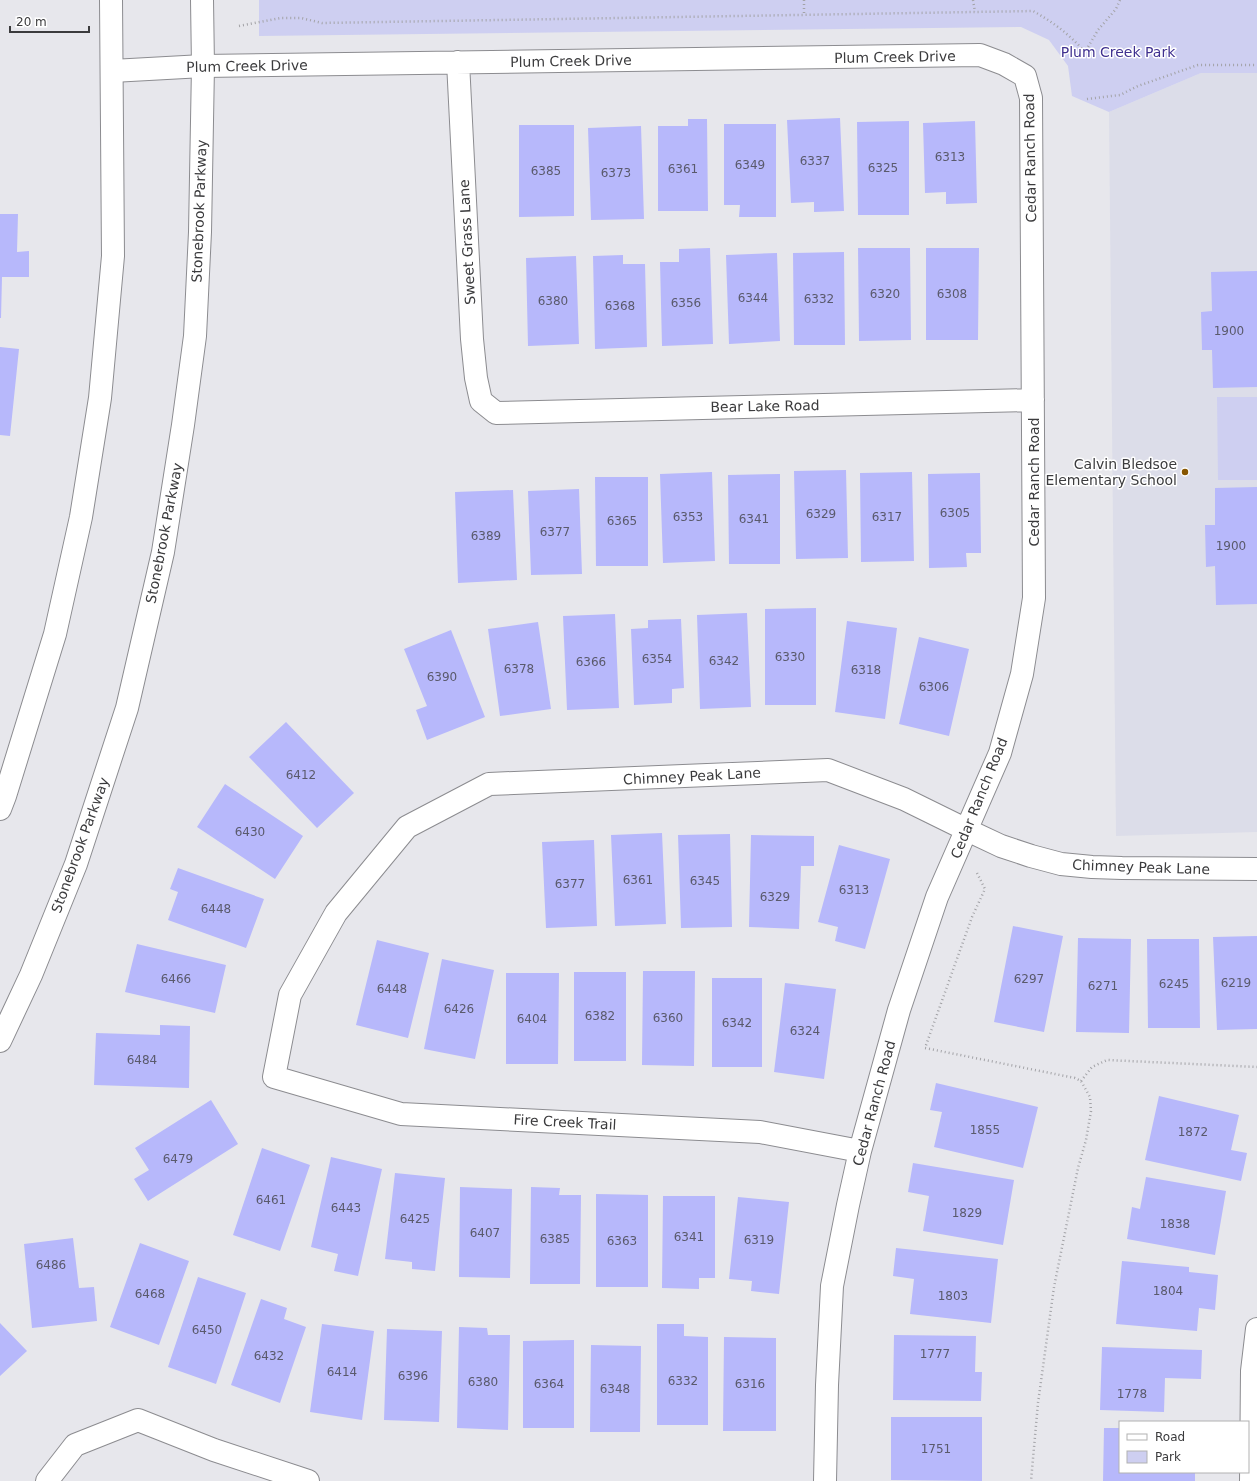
<svg xmlns="http://www.w3.org/2000/svg" width="1257" height="1481" viewBox="0 0 1257 1481" font-family="'DejaVu Sans',sans-serif">
  <rect width="100%" height="100%" fill="#e7e7ec"/>
  <path fill="#dcdde9" d="M1201,73H1257V832L1116,836L1109,112Z"/>
  <path fill="#cecff1" d="M259,0H1257V73H1201L1109,112L1072,96L1068,66L1049,40L1021,27L259,36Z
    M1217,397H1257V480H1218Z"/>
  <path fill="#b7b8fb" d="M840,118L844,211L814,212V202L791,203L787,120Z
    M688,119H707L708,211H658V126H688Z
    M909,121V215H858L857,122Z
    M975,121L977,203L946,204V192L925,193L923,123Z
    M724,124H776V217H739L740,205H724Z
    M519,125H574V216L519,217Z
    M641,126L644,219L591,220L588,128Z
    M0,214H18L17,252L29,251V277H2L1,318H0Z
    M710,248L713,344L662,346L660,262H679V249Z
    M858,248H910L911,340L859,341Z
    M926,248H979L978,340H926Z
    M844,252L845,345H794L793,253Z
    M777,253L780,341L729,344L726,255Z
    M623,255V264H645L647,347L595,349L593,256Z
    M576,256L579,344L528,346L526,258Z
    M1257,271V387L1213,388L1212,350H1202L1201,312L1212,311L1211,272Z
    M0,347L19,349L10,436L0,435Z
    M846,470L848,558L796,559L794,471Z
    M712,472L715,561L663,563L660,474Z
    M912,472L914,561L861,562L860,473Z
    M980,473L981,553H966L967,567L929,568L928,474Z
    M780,474V564H729L728,475Z
    M595,477H648V566H596Z
    M1257,487V604L1216,605L1215,566L1206,567L1205,525H1215V488Z
    M579,489L582,574L531,575L528,491Z
    M513,490L517,580L458,583L455,492Z
    M816,608V705H765V609Z
    M747,613L751,707L700,709L697,615Z
    M615,614L619,708L567,710L563,616Z
    M681,619L684,688L672,689V703L634,705L631,629L648,628V620Z
    M847,621L897,628L885,719L835,712Z
    M538,622L551,709L500,716L488,629Z
    M451,630L485,717L427,740L416,710L427,706L404,649Z
    M919,637L969,649L949,736L899,724Z
    M286,722L354,793L317,828L249,757Z
    M225,784L303,836L275,879L197,827Z
    M662,833L666,924L615,926L611,835Z
    M730,834L732,927L681,928L678,835Z
    M751,835L814,836V866H801L799,929L749,927Z
    M594,840L597,926L546,928L542,842Z
    M839,845L890,859L865,949L835,941L838,927L818,922Z
    M178,868L264,899L246,948L168,920L178,892L170,889Z
    M1013,926L1063,936L1044,1032L994,1022Z
    M1257,936V1029L1217,1030L1213,937Z
    M1078,938L1131,939L1129,1033L1076,1032Z
    M1147,939H1199L1200,1028H1148Z
    M377,940L429,953L408,1038L356,1025Z
    M137,944L226,965L215,1013L125,992Z
    M442,959L494,970L475,1059L424,1049Z
    M643,971H695L694,1066L642,1065Z
    M574,972H626V1061H574Z
    M506,973H559L558,1064H506Z
    M712,978H762V1067H712Z
    M785,983L836,989L824,1079L774,1072Z
    M160,1025L190,1026L189,1088L94,1085L96,1033L160,1035Z
    M936,1083L1038,1107L1023,1168L934,1147L942,1112L930,1110Z
    M1159,1096L1239,1115L1231,1150L1247,1153L1241,1181L1145,1160Z
    M211,1100L238,1144L148,1201L134,1179L149,1170L135,1148Z
    M262,1148L310,1165L280,1251L233,1235Z
    M331,1157L382,1169L358,1276L334,1271L338,1254L311,1247Z
    M913,1163L1014,1180L1003,1245L923,1231L929,1196L908,1192Z
    M395,1173L445,1178L435,1271L412,1269V1262L385,1259Z
    M1146,1177L1226,1191L1215,1255L1127,1239L1132,1207L1140,1209Z
    M460,1187L512,1189L510,1278L459,1277Z
    M531,1187L560,1188L559,1195H581L580,1284H530Z
    M596,1194L648,1195V1287H596Z
    M663,1196H715V1278H699V1289L662,1288Z
    M738,1197L789,1202L779,1294L751,1291L752,1281L729,1279Z
    M73,1238L79,1288L94,1287L97,1321L32,1328L24,1244Z
    M140,1243L189,1261L159,1345L110,1327Z
    M896,1248L998,1259L991,1323L910,1314L914,1279L893,1276Z
    M1122,1261L1189,1267V1272L1218,1275L1215,1310L1199,1308L1197,1331L1116,1324Z
    M198,1277L246,1293L216,1384L168,1367Z
    M261,1299L287,1308L284,1319L306,1327L280,1403L231,1385Z
    M0,1323L27,1351L0,1376Z
    M322,1324L374,1331L362,1420L310,1412Z
    M657,1324H684V1336L708,1337V1425H657Z
    M459,1327L487,1328L488,1335H510L508,1430L457,1428Z
    M387,1329L442,1331L439,1422L384,1420Z
    M894,1335L976,1336L975,1372H982L981,1401L893,1400Z
    M724,1337L776,1338V1431H723Z
    M574,1340V1428H523V1341Z
    M591,1345L641,1346L640,1432H590Z
    M1102,1347L1202,1350L1201,1379L1165,1378L1164,1412L1100,1410Z
    M891,1417H982V1481L891,1480Z
    M1104,1428H1120V1472H1195V1481H1103Z"/>
  <g fill="none" stroke-linecap="round" stroke-linejoin="round">
    <defs>
      <path id="minor" d="M458,62L472,339L476,378L481,401L496,413L1033,400
        M112,71L203,66L980,55L1004,64L1025,76L1031,98L1034,598L1022,674L1000,753L937,897L899,1010L860,1151L848,1205L832,1286L827,1385L825,1481
        M860,1151L760,1132L401,1114L274,1077L290,995L336,913L407,827L489,784L828,770L904,799L967,830L1001,846L1031,856L1061,864L1092,867L1122,868L1257,869
        M47,1481L75,1445L138,1420L214,1450L308,1481
        M1251,1481L1252,1371L1257,1329"/>
      <path id="major" d="M0,809L5,796L55,634L81,517L100,398L113,256L111,0
        M0,1041L31,975L76,864L127,708L163,552L183,425L195,336L200,232L203,66L202,0"/>
    </defs>
    <use href="#minor" stroke="#8c8c90" stroke-width="24"/>
    <use href="#major" stroke="#8c8c90" stroke-width="24"/>
    <path stroke="#a3a3a7" stroke-width="2.5" stroke-dasharray="1 3" stroke-linecap="butt" d="M804,0V15
      M973,0L975,12
      M239,26L281,18H301L322,23L1033,11C1053,22 1070,35 1085,52L1098,30L1116,9L1120,0
      M1087,99L1120,95L1138,86L1198,65H1257
      M977,873L985,889L972,917L925,1048L1075,1078L1081,1081L1090,1097L1091,1111L1086,1140L1078,1168L1054,1287L1038,1403L1031,1481
      M1081,1081L1092,1067L1107,1060L1257,1067"/>
    <use href="#minor" stroke="#fff" stroke-width="22"/>
    <use href="#major" stroke="#fff" stroke-width="22"/>
  </g>
  <circle fill="#885600" stroke="#fff" stroke-width="1.5" cx="1185" cy="472" r="4"/>
  <g text-anchor="middle" dominant-baseline="central" stroke-width="3" stroke-linejoin="round" paint-order="stroke">
    <g font-size="12" fill="#5a5a6c">
      <text x="950" y="157">6313</text>
      <text x="815" y="161">6337</text>
      <text x="750" y="165">6349</text>
      <text x="883" y="168">6325</text>
      <text x="683" y="169">6361</text>
      <text x="546" y="171">6385</text>
      <text x="616" y="173">6373</text>
      <text x="885" y="294">6320</text>
      <text x="952" y="294">6308</text>
      <text x="753" y="298">6344</text>
      <text x="819" y="299">6332</text>
      <text x="553" y="301">6380</text>
      <text x="686" y="303">6356</text>
      <text x="620" y="306">6368</text>
      <text x="1229" y="331">1900</text>
      <text x="955" y="513">6305</text>
      <text x="821" y="514">6329</text>
      <text x="688" y="517">6353</text>
      <text x="887" y="517">6317</text>
      <text x="754" y="519">6341</text>
      <text x="622" y="521">6365</text>
      <text x="555" y="532">6377</text>
      <text x="486" y="536">6389</text>
      <text x="1231" y="546">1900</text>
      <text x="790" y="657">6330</text>
      <text x="657" y="659">6354</text>
      <text x="724" y="661">6342</text>
      <text x="591" y="662">6366</text>
      <text x="519" y="669">6378</text>
      <text x="866" y="670">6318</text>
      <text x="442" y="677">6390</text>
      <text x="934" y="687">6306</text>
      <text x="301" y="775">6412</text>
      <text x="250" y="832">6430</text>
      <text x="638" y="880">6361</text>
      <text x="705" y="881">6345</text>
      <text x="570" y="884">6377</text>
      <text x="854" y="890">6313</text>
      <text x="775" y="897">6329</text>
      <text x="216" y="909">6448</text>
      <text x="176" y="979">6466</text>
      <text x="1029" y="979">6297</text>
      <text x="1236" y="983">6219</text>
      <text x="1174" y="984">6245</text>
      <text x="1103" y="986">6271</text>
      <text x="392" y="989">6448</text>
      <text x="459" y="1009">6426</text>
      <text x="600" y="1016">6382</text>
      <text x="668" y="1018">6360</text>
      <text x="532" y="1019">6404</text>
      <text x="737" y="1023">6342</text>
      <text x="805" y="1031">6324</text>
      <text x="142" y="1060">6484</text>
      <text x="985" y="1130">1855</text>
      <text x="1193" y="1132">1872</text>
      <text x="178" y="1159">6479</text>
      <text x="271" y="1200">6461</text>
      <text x="346" y="1208">6443</text>
      <text x="967" y="1213">1829</text>
      <text x="415" y="1219">6425</text>
      <text x="1175" y="1224">1838</text>
      <text x="485" y="1233">6407</text>
      <text x="689" y="1237">6341</text>
      <text x="555" y="1239">6385</text>
      <text x="759" y="1240">6319</text>
      <text x="622" y="1241">6363</text>
      <text x="51" y="1265">6486</text>
      <text x="1168" y="1291">1804</text>
      <text x="150" y="1294">6468</text>
      <text x="953" y="1296">1803</text>
      <text x="207" y="1330">6450</text>
      <text x="935" y="1354">1777</text>
      <text x="269" y="1356">6432</text>
      <text x="342" y="1372">6414</text>
      <text x="413" y="1376">6396</text>
      <text x="683" y="1381">6332</text>
      <text x="483" y="1382">6380</text>
      <text x="549" y="1384">6364</text>
      <text x="750" y="1384">6316</text>
      <text x="615" y="1389">6348</text>
      <text x="1132" y="1394">1778</text>
      <text x="936" y="1449">1751</text>
    </g>
    <g font-size="14" fill="#3f308f" stroke="#fff">
      <text x="1118" y="52">Plum Creek Park</text>
    </g>
    <g font-size="14" fill="#3b3b3d" stroke="#fff">
      <text transform="translate(895 57) rotate(-1)">Plum Creek Drive</text>
      <text transform="translate(571 61) rotate(-1)">Plum Creek Drive</text>
      <text transform="translate(247 66) rotate(-1)">Plum Creek Drive</text>
      <text transform="translate(1030 158) rotate(-91)">Cedar Ranch Road</text>
      <text transform="translate(199 211) rotate(-88)">Stonebrook Parkway</text>
      <text transform="translate(467 242) rotate(-93)">Sweet Grass Lane</text>
      <text transform="translate(765 406) rotate(-1)">Bear Lake Road</text>
      <text transform="translate(1034 482) rotate(-90)">Cedar Ranch Road</text>
      <text transform="translate(164 533) rotate(-79)">Stonebrook Parkway</text>
      <text transform="translate(692 776) rotate(-3)">Chimney Peak Lane</text>
      <text transform="translate(979 798) rotate(-68)">Cedar Ranch Road</text>
      <text transform="translate(80 845) rotate(-70)">Stonebrook Parkway</text>
      <text transform="translate(1141 867) rotate(2)">Chimney Peak Lane</text>
      <text transform="translate(874 1103) rotate(-75)">Cedar Ranch Road</text>
      <text transform="translate(565 1122) rotate(3)">Fire Creek Trail</text>
    </g>
    <g font-size="14" fill="#3b3b3d" stroke="#fff" text-anchor="end">
      <text x="1177" y="464">Calvin Bledsoe<tspan x="1177" dy="16">Elementary School</tspan></text>
    </g>
  </g>
  <rect x="1119" y="1421" width="130" height="52" fill="#ffffff" stroke="#b1b1b1"/>
  <rect x="1127" y="1434" width="20" height="6" fill="#ffffff" stroke="#b1b1b1"/>
  <text x="1155" y="1441" font-size="12" fill="#3b3b3d">Road</text>
  <rect x="1127" y="1451" width="20" height="12" fill="#cecff1" stroke="#b1b1b1"/>
  <text x="1155" y="1461" font-size="12" fill="#3b3b3d">Park</text>
  <path d="M10 26v6h79v-6" fill="none" stroke="#3b3b3d" stroke-width="2"/>
  <text x="16" y="26" font-size="12" fill="#3b3b3d" stroke="#ffffff" stroke-width="3" paint-order="stroke">20 m</text>
</svg>
